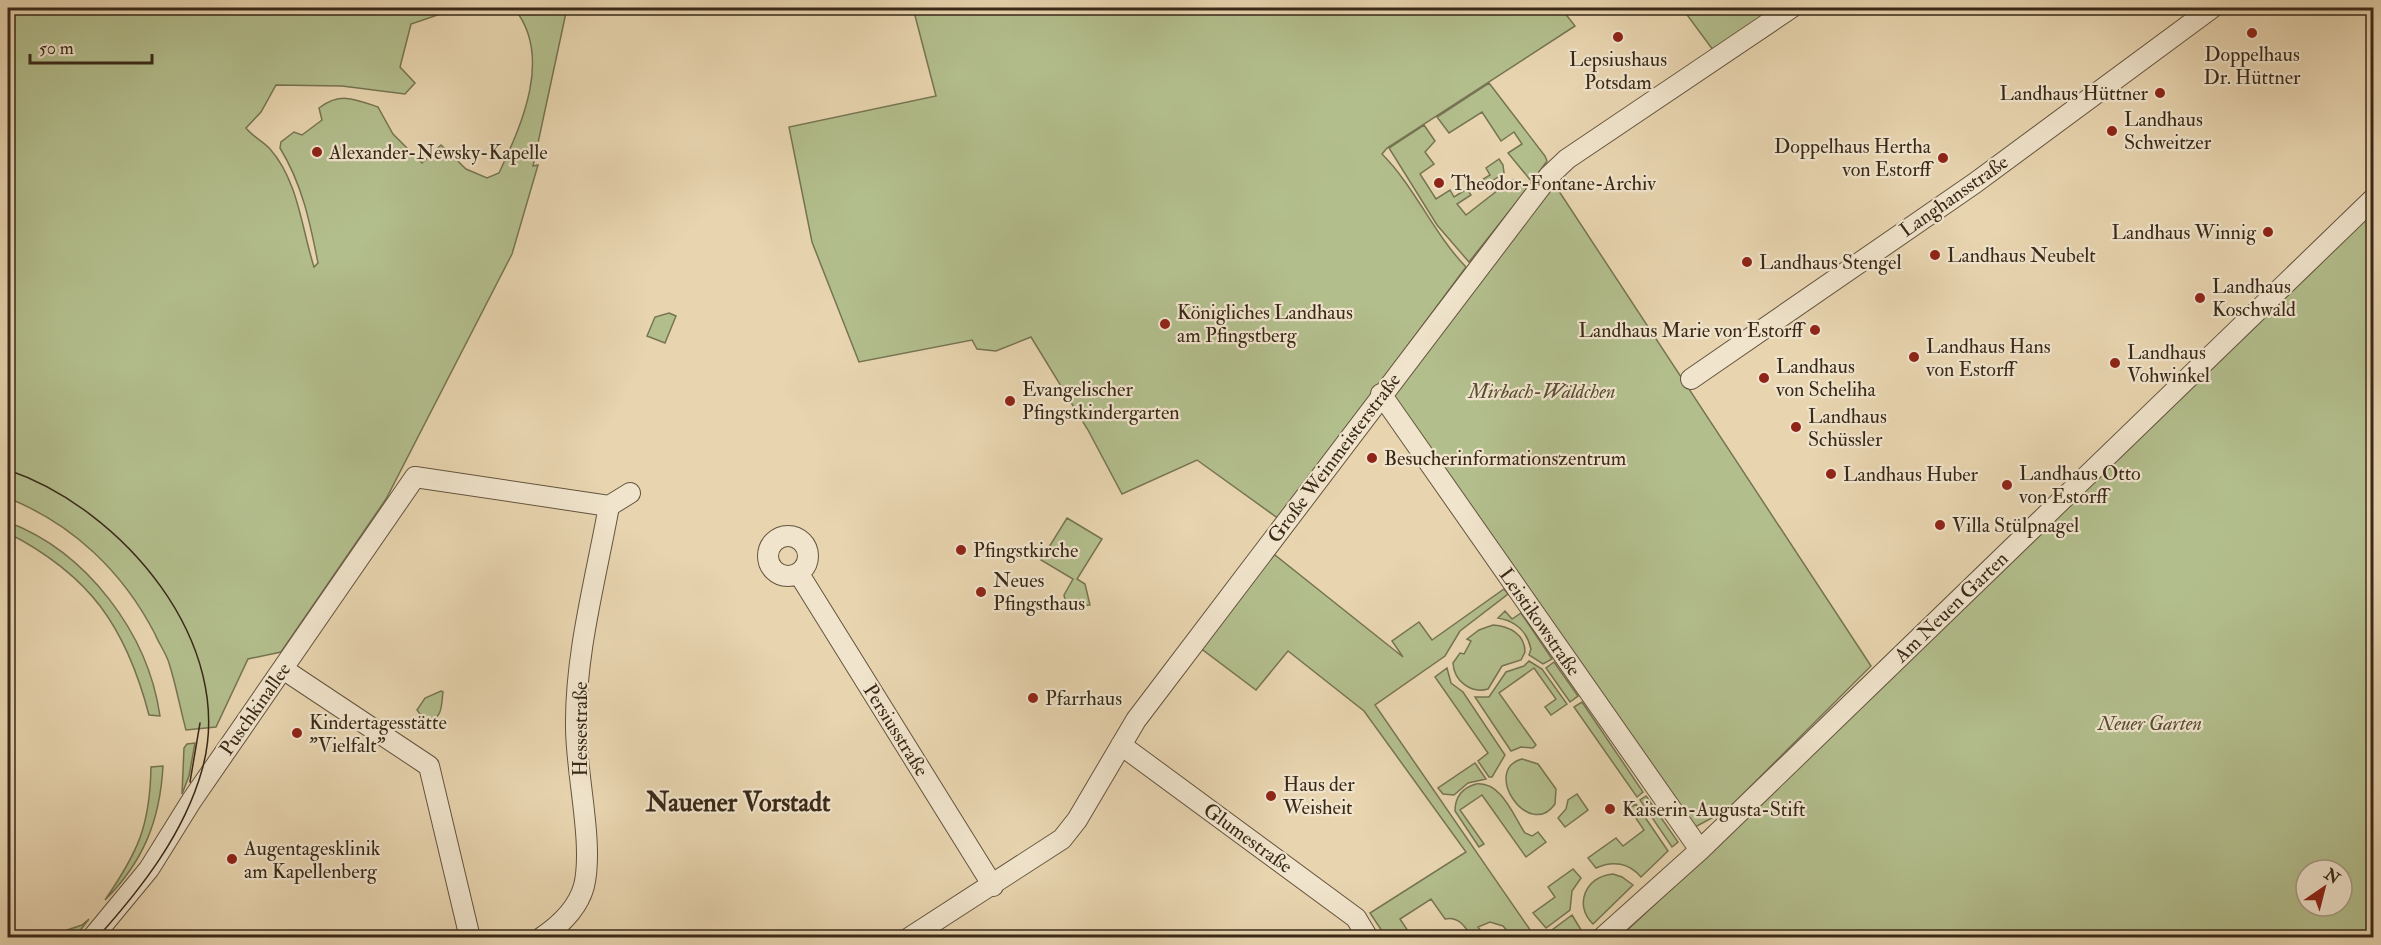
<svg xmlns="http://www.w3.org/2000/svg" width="2381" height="945" viewBox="0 0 2381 945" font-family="'IM FELL Double Pica',serif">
  <rect width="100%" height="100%" fill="#e8d5b0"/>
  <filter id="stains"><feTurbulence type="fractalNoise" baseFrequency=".00333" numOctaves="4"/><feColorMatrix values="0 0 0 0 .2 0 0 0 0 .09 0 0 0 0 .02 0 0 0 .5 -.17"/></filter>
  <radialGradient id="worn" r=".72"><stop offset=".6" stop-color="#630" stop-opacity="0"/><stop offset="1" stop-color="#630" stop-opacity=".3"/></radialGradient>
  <path fill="#b3be8d" stroke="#767452" stroke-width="1.5" fill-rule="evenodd" d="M8,8H458L411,24L400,67L415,83L405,94L342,86L276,85L261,112L246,128C253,137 263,141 270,149C298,180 302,230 314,267L318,263C310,222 302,184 280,148L281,142L294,132L302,135L322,120L319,108C340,92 355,99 378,107L393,134L422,163L441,145L466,169L487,178L499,173C522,124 553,56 514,8H567L533,166L538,165L512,254L386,499L281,652L248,659L216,727L186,730C180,708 176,685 169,663C166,653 159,644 155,634C123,572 73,524 8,498Z
    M913,8H1561L1575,26L1387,148L1382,154C1415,187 1433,233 1466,267L1279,519L1197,460L1122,494L1088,430L1031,337L996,351L977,349L972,340L859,362L812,242L789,127L936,96Z
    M1682,8H1778L1713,50Z
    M1489,83L1545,156L1547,161L1532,182L1508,153L1522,144L1514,132L1501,141L1482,112L1449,133L1437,117Z
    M1424,125L1435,141L1425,152L1434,164L1420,174L1436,199L1450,190L1454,197L1467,189L1471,195L1457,204L1466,215L1511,180L1521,182L1527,189L1469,262L1437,225L1389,148Z
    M1499,159L1503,165L1504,173L1480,189L1477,183L1490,175L1486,168Z
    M1549,176L1871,666L1727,810L1695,827L1392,394Z
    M2373,209V937L1619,938L1706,856ZM2306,870H2342V906H2306Z
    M669,313L676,316L665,343L647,336L655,317Z
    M1067,518L1102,539L1077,579L1085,584L1090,605L1072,608L1066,604L1064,595L1073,579L1041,560Z
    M8,522C87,552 148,633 160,716L149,715C126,627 90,575 8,533Z
    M1270,551L1403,657L1392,641L1419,622L1432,640L1504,589L1508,594L1460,631L1445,656L1375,705L1535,937H1512L1503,926L1490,922L1478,927L1484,935L1493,933L1501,937H1472C1465,927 1459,916 1445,919L1431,899L1400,919L1412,937H1386L1370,913L1466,852L1364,711L1288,651L1256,690L1199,647Z
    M1505,611L1512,619L1521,613L1552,659L1543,664L1529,655L1531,649C1527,631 1515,621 1498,618Z
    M1493,625C1509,626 1525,634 1525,652L1521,660L1502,666L1488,689C1471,694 1454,681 1453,663L1460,653L1464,654L1471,641L1467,639L1479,630Z
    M1529,661L1542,669L1567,704L1551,715L1545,707L1556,699L1534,668L1499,693L1536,745L1533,748L1521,747L1511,751L1475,697H1489L1506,672L1524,666Z
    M1554,662L1578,696L1570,702L1546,668Z
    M1447,668L1451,683L1463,692L1505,755L1492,777H1489L1478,761L1488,753L1435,677Z
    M441,691L443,692C441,708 443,718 426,722L417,710L425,698Z
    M1582,702L1643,792L1637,797L1574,707Z
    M195,743L189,776L182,794L184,748L187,744Z
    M1522,759L1538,764L1556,789L1555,804C1529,841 1481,770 1522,759Z
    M1475,763L1486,779L1468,783L1454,795L1443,794L1438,788Z
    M163,766C160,821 143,862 105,900C138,852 150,826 151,767Z
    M1476,784C1501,781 1513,815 1525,833L1532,836L1538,832L1546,842L1526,857L1482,795L1460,810L1484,844L1479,847L1455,811C1455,797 1462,788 1476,784Z
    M1577,794L1588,810L1565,827L1558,818L1566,809L1568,800Z
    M1646,796L1678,842L1672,847L1640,800Z
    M1636,804L1668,851L1641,877C1629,863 1613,860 1596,868L1588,858L1616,838L1623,846L1644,830L1629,808Z
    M1573,869L1581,878L1572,891L1570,910L1546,928L1533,913L1555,897L1548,887Z
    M1613,874L1622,877L1633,885L1593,924C1573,905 1586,876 1613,874Z
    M1572,915L1583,933L1578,937H1551L1548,933Z
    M89,919L75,937H52V935L82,925Z"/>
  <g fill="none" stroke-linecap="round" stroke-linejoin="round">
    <defs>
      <path id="minor" d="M1691,379L1975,183L2212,8
        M1381,394L1700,850
        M768 556a20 20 0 1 1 40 0a20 20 0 1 1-40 0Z
        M799,574L993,886
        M283,669L429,766L470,938
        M1121,745L1356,918L1368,938
        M92,938L149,869L192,800L415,477L609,506L630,493
        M541,938C559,926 578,908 584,886C594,844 576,774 576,727C575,654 596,578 609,506
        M909,938L1062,839L1077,820L1136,720L1549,176L1567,159L1791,8
        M1602,938L1700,850L2374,198"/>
    </defs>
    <use href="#minor" stroke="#65543e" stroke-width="22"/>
    <use href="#minor" stroke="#f0e4cc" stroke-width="20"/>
    <path stroke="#392918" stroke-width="1.5" d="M8,470C121,508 238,643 202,770C184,834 141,889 97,938
      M190,782L200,723"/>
  </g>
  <g fill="#8f2418" stroke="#f0e4cc" stroke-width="2">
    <circle cx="2252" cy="33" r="6"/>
    <circle cx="1618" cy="37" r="6"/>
    <circle cx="2160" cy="93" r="6"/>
    <circle cx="2112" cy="131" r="6"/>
    <circle cx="317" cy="152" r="6"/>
    <circle cx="1943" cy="158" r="6"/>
    <circle cx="1439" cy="183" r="6"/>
    <circle cx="2268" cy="232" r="6"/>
    <circle cx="1935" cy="255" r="6"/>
    <circle cx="1747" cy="262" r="6"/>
    <circle cx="2200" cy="298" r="6"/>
    <circle cx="1165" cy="324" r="6"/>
    <circle cx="1815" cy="330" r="6"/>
    <circle cx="1914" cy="357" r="6"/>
    <circle cx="2115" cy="363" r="6"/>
    <circle cx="1764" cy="378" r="6"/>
    <circle cx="1010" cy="401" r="6"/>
    <circle cx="1796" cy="427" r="6"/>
    <circle cx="1372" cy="458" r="6"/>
    <circle cx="1831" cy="474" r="6"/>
    <circle cx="2007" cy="485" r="6"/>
    <circle cx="1940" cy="525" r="6"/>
    <circle cx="961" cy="550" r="6"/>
    <circle cx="981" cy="592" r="6"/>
    <circle cx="1033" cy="698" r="6"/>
    <circle cx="297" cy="733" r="6"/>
    <circle cx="1271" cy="796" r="6"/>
    <circle cx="1610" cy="809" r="6"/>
    <circle cx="232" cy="859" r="6"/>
  </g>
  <g text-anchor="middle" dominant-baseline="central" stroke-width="4.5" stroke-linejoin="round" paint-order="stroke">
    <g font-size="20" fill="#392918" stroke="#f0e4cc" text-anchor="start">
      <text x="2252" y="54" text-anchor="middle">Doppelhaus<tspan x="2252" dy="23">Dr. Hüttner</tspan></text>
      <text x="1618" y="59" text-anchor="middle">Lepsiushaus<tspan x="1618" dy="23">Potsdam</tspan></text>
      <text x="2148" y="93" text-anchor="end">Landhaus Hüttner</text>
      <text x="2124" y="119">Landhaus<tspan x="2124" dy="23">Schweitzer</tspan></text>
      <text x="1931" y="146" text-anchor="end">Doppelhaus Hertha<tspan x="1931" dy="23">von Estorff</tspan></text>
      <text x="329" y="152">Alexander-Newsky-Kapelle</text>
      <text x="1451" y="183">Theodor-Fontane-Archiv</text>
      <text x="2256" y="232" text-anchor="end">Landhaus Winnig</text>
      <text x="1947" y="255">Landhaus Neubelt</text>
      <text x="1759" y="262">Landhaus Stengel</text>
      <text x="2212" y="286">Landhaus<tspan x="2212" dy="23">Koschwald</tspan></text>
      <text x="1177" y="312">Königliches Landhaus<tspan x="1177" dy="23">am Pfingstberg</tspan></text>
      <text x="1803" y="330" text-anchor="end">Landhaus Marie von Estorff</text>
      <text x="1926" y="346">Landhaus Hans<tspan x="1926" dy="23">von Estorff</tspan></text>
      <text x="2127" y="352">Landhaus<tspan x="2127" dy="23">Vohwinkel</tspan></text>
      <text x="1776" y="366">Landhaus<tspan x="1776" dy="23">von Scheliha</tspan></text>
      <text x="1022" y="389">Evangelischer<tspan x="1022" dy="23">Pfingstkindergarten</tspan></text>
      <text x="1808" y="416">Landhaus<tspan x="1808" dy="23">Schüssler</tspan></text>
      <text x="1384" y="458">Besucherinformationszentrum</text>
      <text x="2019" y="473">Landhaus Otto<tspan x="2019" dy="23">von Estorff</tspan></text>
      <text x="1843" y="474">Landhaus Huber</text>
      <text x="1952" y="525">Villa Stülpnagel</text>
      <text x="973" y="550">Pfingstkirche</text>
      <text x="993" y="580">Neues<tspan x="993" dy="23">Pfingsthaus</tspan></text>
      <text x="1045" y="698">Pfarrhaus</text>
      <text x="309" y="722">Kindertagesstätte<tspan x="309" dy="23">"Vielfalt"</tspan></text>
      <text x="1283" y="784">Haus der<tspan x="1283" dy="23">Weisheit</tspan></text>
      <text x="1622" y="809">Kaiserin-Augusta-Stift</text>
      <text x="244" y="848">Augentagesklinik<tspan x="244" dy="23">am Kapellenberg</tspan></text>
    </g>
    <g font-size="20" fill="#392918" stroke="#f0e4cc">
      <text transform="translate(1954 196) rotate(-35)">Langhansstraße</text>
      <text transform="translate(1334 458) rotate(-53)">Große Weinmeisterstraße</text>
      <text transform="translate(1951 607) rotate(-44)">Am Neuen Garten</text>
      <text transform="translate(1540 622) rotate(55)">Leistikowstraße</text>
      <text transform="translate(255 709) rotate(-55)">Puschkinallee</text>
      <text transform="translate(580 729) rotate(-90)">Hessestraße</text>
      <text transform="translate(896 730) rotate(58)">Persiusstraße</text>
      <text transform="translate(1248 838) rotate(36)">Glumestraße</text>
    </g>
    <g font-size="20" font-style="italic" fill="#584e35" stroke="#f0e4cc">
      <text x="1542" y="391">Mirbach-Wäldchen</text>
      <text x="2150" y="723">Neuer Garten</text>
    </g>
    <g font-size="26" font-weight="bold" fill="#392918" stroke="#f0e4cc">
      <text x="738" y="803">Nauener Vorstadt</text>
    </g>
  </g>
  <rect width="2381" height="945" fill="none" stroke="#e8d5b0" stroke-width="30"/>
  <rect x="9" y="9" width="2363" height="927" fill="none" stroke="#392918" stroke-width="3"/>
  <rect x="15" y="15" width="2351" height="915" fill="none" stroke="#392918" stroke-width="1.5"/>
  <g transform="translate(2324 888) rotate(35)"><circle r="28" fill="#f0e4cc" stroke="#a79984" stroke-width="1.5"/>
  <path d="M0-4.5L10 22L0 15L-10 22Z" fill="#8f2418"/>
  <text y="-9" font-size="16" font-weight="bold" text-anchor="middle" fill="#392918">N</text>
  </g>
  <path d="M30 54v9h122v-9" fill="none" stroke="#392918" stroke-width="3"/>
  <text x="39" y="54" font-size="18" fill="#392918" stroke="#f0e4cc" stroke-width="4.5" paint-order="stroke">50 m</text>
  <rect width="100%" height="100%" filter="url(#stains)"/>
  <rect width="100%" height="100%" fill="url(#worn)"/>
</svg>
